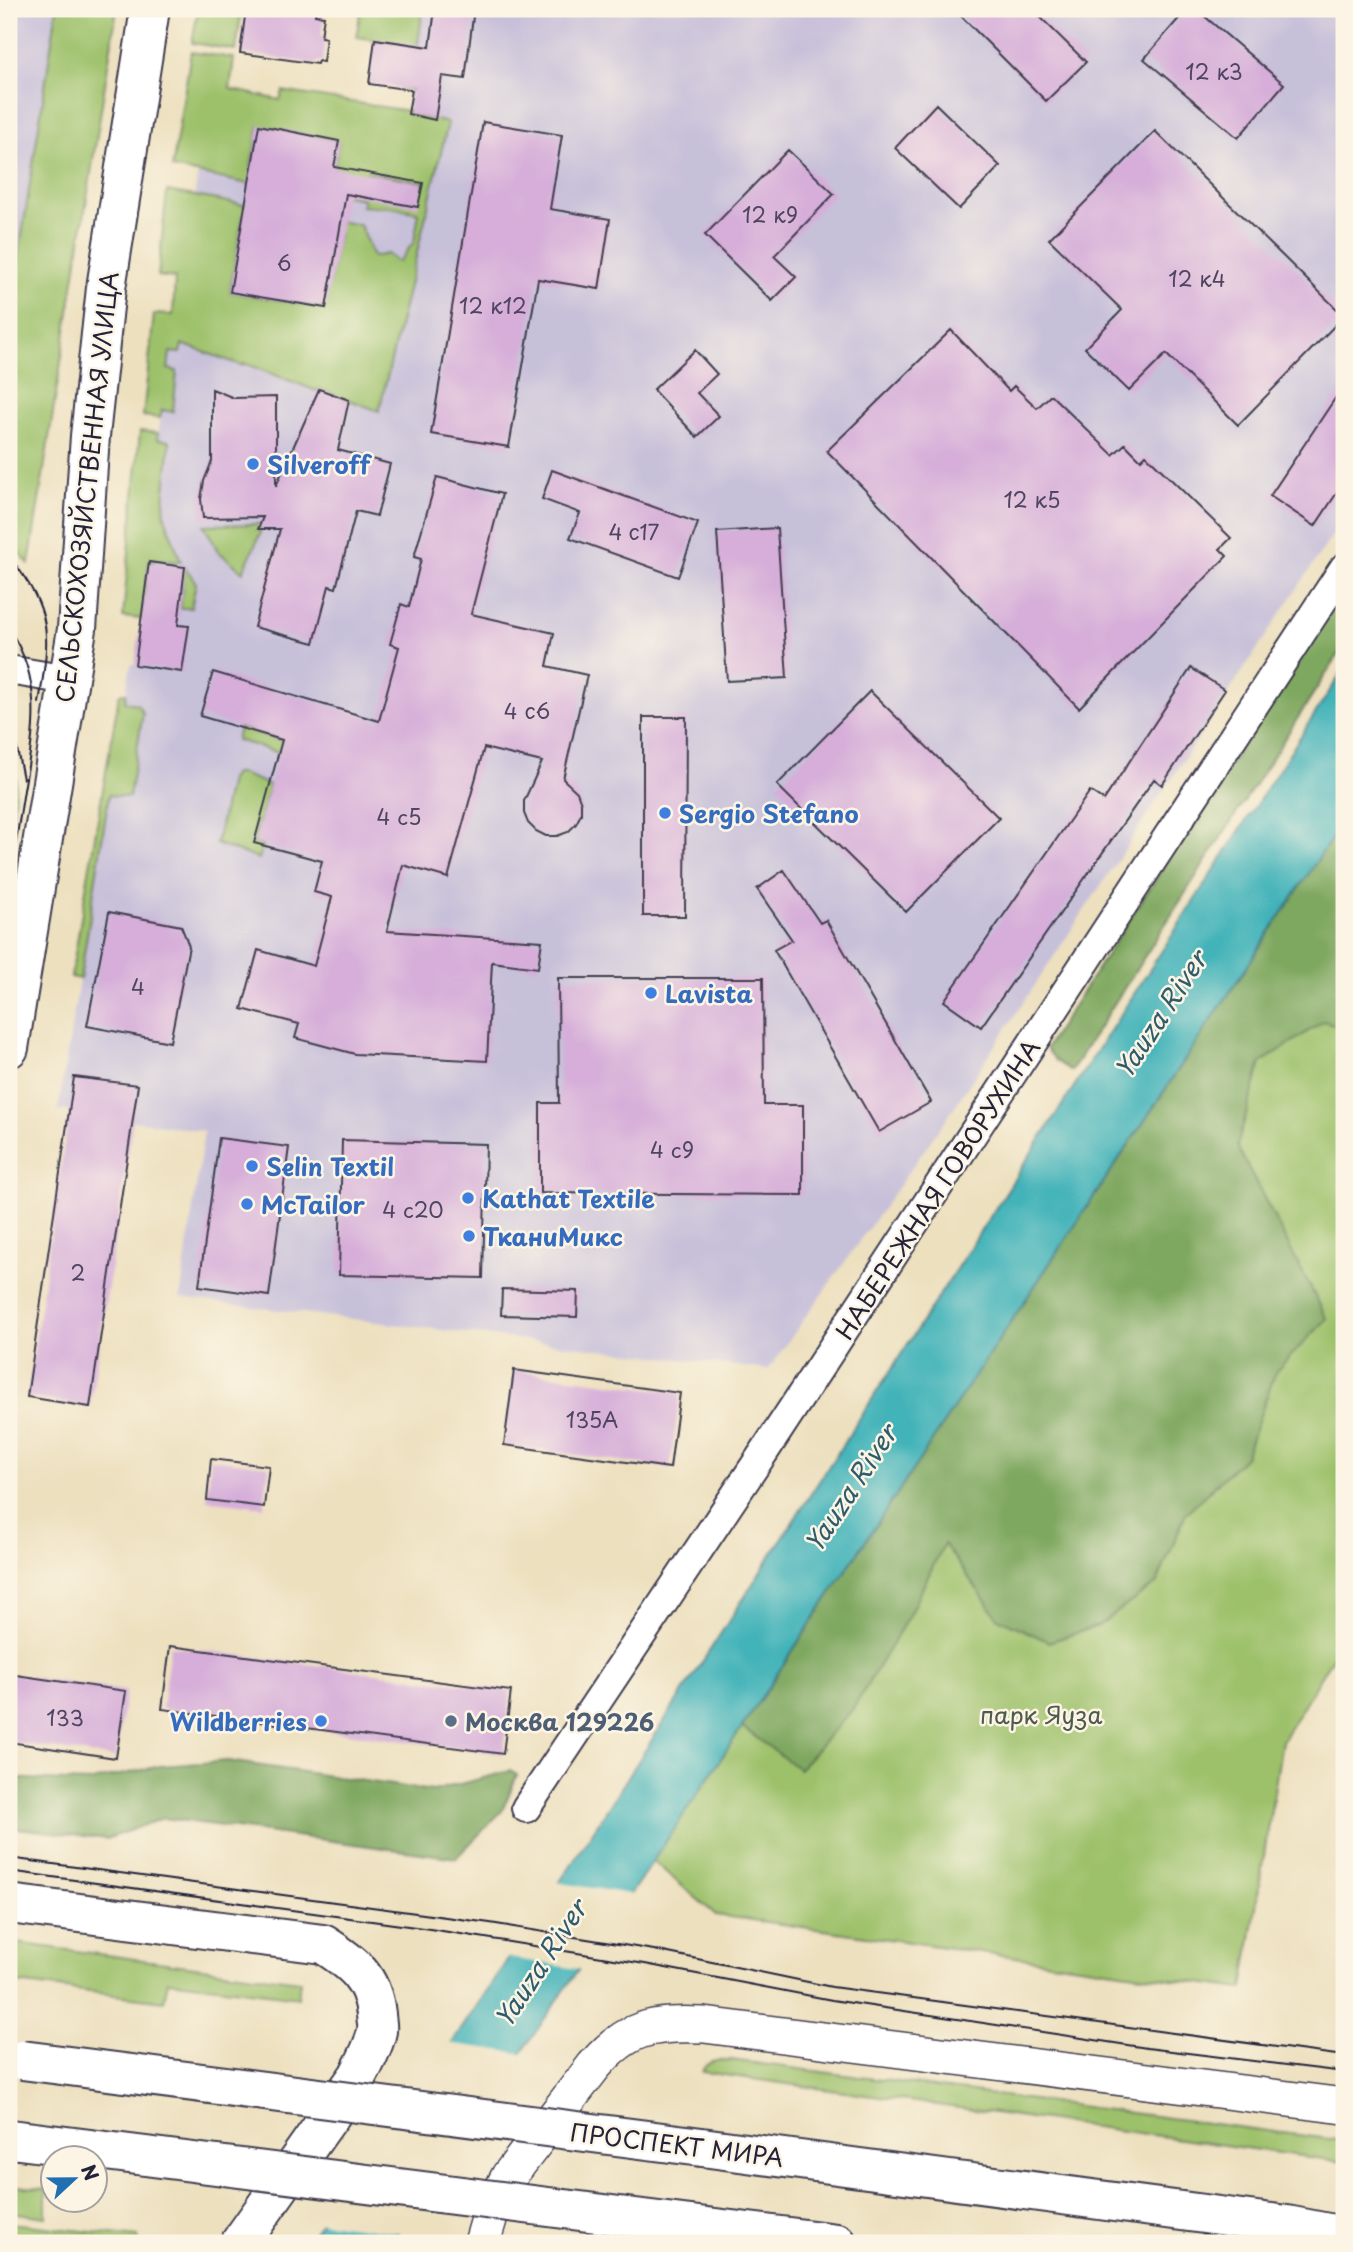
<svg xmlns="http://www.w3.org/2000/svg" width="1353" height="2252" viewBox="0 0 1353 2252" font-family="'Playpen Sans',sans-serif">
  <rect width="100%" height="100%" fill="#fcf5e5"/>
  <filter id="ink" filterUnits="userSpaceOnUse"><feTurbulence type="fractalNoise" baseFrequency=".0143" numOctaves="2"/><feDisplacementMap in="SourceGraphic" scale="14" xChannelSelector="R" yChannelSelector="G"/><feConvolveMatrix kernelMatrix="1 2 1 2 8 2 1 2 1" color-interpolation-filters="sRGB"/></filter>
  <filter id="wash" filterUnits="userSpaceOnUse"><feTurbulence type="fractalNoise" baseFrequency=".00686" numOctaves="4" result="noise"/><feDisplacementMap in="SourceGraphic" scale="28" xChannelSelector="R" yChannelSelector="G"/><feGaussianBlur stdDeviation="1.57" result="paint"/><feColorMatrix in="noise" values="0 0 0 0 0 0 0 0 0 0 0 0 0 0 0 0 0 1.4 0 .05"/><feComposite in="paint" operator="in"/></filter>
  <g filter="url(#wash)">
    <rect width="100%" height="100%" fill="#ede0bf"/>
    <path fill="#c7c0d9" d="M9,9H82L9,466Z
      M423,9H1344V518L949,1115L768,1370L180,1298L204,1131L58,1110L127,685L131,664H135L144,603L155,455L211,86L405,125Z"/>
    <path fill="#9dc16b" stroke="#607253" stroke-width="2" fill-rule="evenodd" d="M57,9H117L29,564L9,541V466L11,455L9,454V319Z
      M198,9H242L236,50L192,43Z
      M361,9H423L411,90L400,88L406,44L356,37Z
      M191,52L234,58L230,89L280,100L283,91L409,111V114L448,123L379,411L319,389L317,391L244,363L243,366L182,344L180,353L170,352L168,369L177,371L173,412L162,410L160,418L143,416L154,314L173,315L175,278L158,276L167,191L267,209L243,216L230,292L325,308L339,233L285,212L360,225L373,257L387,254L398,262L414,242L419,213L391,207L362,206L363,199L341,195L339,203L172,168ZM259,126L339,141L330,187L250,172ZM366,172L422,182L423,183L362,196Z
      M140,431L158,433L157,439L170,441L164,501L165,517L181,562L153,559L152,563H149L142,619L123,617Z
      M260,524V534L243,572L218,551L204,525Z
      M185,567L196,583L191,608H180Z
      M122,693H126L125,702L137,704L143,713L129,797L109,795L80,979L71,977L119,695Z
      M239,728L331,755L327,767L236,740Z
      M11,746C20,778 14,806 9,839Z
      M234,774H241L270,785L254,843L263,845L259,859L216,844L230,780Z
      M1344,820V1638L1282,1741L1243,1989L716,1915L653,1861Z
      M9,1942L300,1981L298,1997L168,1981L164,2001L9,1982Z
      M731,2060L1344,2141V2162L702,2072C706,2059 720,2061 731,2060Z
      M9,2181L16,2186L46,2189V2217L9,2212Z
      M9,2223L138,2237V2243H9Z"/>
    <path fill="#7ea75f" stroke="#50644d" stroke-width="2" d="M1344,589V646L1071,1071L1056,1061L1046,1048Z
      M1344,820V1028L1324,1021L1261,1063L1237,1146L1327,1319L1276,1371L1245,1457L1186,1513L1157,1583L1098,1626L1049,1642L998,1618L944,1544L908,1617L853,1709L799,1769L742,1727Z
      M228,1761L433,1791L510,1771L517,1775L502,1811L456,1858L163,1818L107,1839L9,1827V1778L88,1782L160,1766Z"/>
    <path fill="#42b3b9" stroke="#326a7a" stroke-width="2" d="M1344,669V820L653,1861L391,2243H306L442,2058L573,1862Z"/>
    <path fill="#ede0bf" d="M556,1882L634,1895L583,1970L505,1957Z
      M447,2043L525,2054L402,2233L317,2222Z"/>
    <g id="blocks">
      <path fill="#d6aed9" d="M246,9H316L315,15L324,16L321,37L326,38L323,62L318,61L317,64L240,53Z
        M435,9H474L465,79L442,76L435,120L408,114L412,90L369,84L375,39L430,47Z
        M954,9H1032L1086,62L1046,101Z
        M1187,9H1196L1284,84L1238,138L1144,59Z
        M936,104L1000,166L959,209L895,148Z
        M483,122L562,135L550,209L610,219L599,289L538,279L509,447L431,434Z
        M259,125L339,141L334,167L423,183L418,207L346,194L326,308L230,292Z
        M1155,131L1344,316L1238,425L1166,354L1129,391L1085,348L1122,310L1049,239Z
        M788,150L834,194L774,256L796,277L772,301L705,235Z
        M951,330L1009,391L1014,386L1037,408L1051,395L1113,455L1125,444L1141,460L1146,455L1231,538L1220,549L1227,556L1079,708L827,451Z
        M695,350L717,374L697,393L719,416L697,437L653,390Z
        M1344,385V482L1315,526L1270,496Z
        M212,389L234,398L276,397V486L319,389L349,400L338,450L390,464L377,516L356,511L336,588L329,586L314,643L254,627L280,529H258L263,517L203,518L201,499L204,481L212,461Z
        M552,470L698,523L678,577L570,538L580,513L542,499Z
        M437,477L502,494L471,614L554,633L547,666L587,675L563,779L577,792L581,803V814L576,824L568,832L557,836H546L536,831L528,823L524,813V801L542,762L484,748L448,878L403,865L387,931L542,941L538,968L492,962L487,1061L355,1054L295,1038L299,1024L242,1009L258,950L314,966L332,897L314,892L322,861L254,843L282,740L200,716L213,672L379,721L399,647L390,644L401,604L409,607L421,559L414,557Z
        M777,528L787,678L727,681L717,532Z
        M149,562L185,567L178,625L189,626L182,672L135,665Z
        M1191,668L1225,690L1162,785L1154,779L981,1027L944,1001L1090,791L1104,800Z
        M870,691L999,818L906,912L777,785Z
        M643,717H686L685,916H643Z
        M784,870L820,923L826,920L931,1102L879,1132L774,950L792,940L757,889Z
        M109,912L181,926L189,946L170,1042L87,1026Z
        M558,978H763L764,1105H803V1195L540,1193V1103H559Z
        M74,1077L138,1085L90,1407L27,1397Z
        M219,1138L289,1147L269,1296L199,1286Z
        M342,1140L486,1144L483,1278L339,1275Z
        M502,1289L578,1291L577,1317L501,1315Z
        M514,1370L680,1393L670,1468L504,1445Z
        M211,1459L269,1466L264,1507L207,1500Z
        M170,1646L511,1691L503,1754L162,1709Z
        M9,1674L126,1691L116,1758L9,1742Z"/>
    </g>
  </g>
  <g filter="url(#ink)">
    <use href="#blocks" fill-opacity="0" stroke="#403e4f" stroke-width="2"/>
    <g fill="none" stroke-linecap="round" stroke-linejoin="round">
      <defs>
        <path id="minor" d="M9,670L68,680
          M526,1808L764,1452L1344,568"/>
        <path id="tertiary" d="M482,2243L492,2209L509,2176L594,2066C628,2026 653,2023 704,2025L1344,2106"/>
        <path id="secondary" d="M9,1048L77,629L90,436L106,288L150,9
          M9,1904L323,1944C353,1963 372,1977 376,2014C376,2019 378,2025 377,2031C374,2046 365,2062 358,2076L240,2243"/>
        <path id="primary" d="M702,2147L1287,2225L1344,2236
          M691,2225L837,2243"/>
      </defs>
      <use href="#minor" stroke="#403e4f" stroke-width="32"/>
      <use href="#tertiary" stroke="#403e4f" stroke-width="38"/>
      <use href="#secondary" stroke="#403e4f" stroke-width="42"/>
      <use href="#primary" stroke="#403e4f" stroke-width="42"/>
      <use href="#minor" stroke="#fff" stroke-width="28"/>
      <use href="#tertiary" stroke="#fff" stroke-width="35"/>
      <use href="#secondary" stroke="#fff" stroke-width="38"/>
      <use href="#primary" stroke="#fff" stroke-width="38"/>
      <path stroke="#22223b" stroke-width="2" d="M9,556C54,613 50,635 39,703
        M9,629C44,681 34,732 24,790C19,822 14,855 9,887
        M9,729L16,744L23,779
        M9,1858L490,1923L654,1950L832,1987L1344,2056
        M9,1871L430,1929L645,1964L832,2000L1147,2048L1344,2072"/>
      <defs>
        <path id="primary-bridge" d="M22,2060L702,2147
          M11,2139L691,2225"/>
      </defs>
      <use href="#primary-bridge" stroke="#403e4f" stroke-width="42" stroke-linecap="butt"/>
      <use href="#primary-bridge" stroke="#fff" stroke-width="38"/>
    </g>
  </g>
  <g fill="#3f7fe0" stroke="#fcf5e5" stroke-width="2.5">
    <circle cx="253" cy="464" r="7"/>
    <circle cx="665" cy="813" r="7"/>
    <circle cx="651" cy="993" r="7"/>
    <circle cx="252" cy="1166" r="7"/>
    <circle cx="468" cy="1198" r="7"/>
    <circle cx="247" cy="1204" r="7"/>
    <circle cx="469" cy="1236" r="7"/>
    <circle cx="321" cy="1721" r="7"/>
  </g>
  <circle fill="#5c6f8a" stroke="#fcf5e5" stroke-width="2.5" cx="451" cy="1721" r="7"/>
  <g text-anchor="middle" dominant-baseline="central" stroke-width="5" stroke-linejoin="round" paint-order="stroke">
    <g font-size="21" fill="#4f4562">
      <text x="1214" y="71">12 к3</text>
      <text x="770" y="214">12 к9</text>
      <text x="284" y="262">6</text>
      <text x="1197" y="278">12 к4</text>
      <text x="493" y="305">12 к12</text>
      <text x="1032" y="499">12 к5</text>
      <text x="634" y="531">4 c17</text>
      <text x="527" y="710">4 c6</text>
      <text x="399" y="816">4 с5</text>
      <text x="138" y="986">4</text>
      <text x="672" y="1149">4 с9</text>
      <text x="413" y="1209">4 с20</text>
      <text x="78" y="1272">2</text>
      <text x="592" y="1419">135А</text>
      <text x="65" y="1717">133</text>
    </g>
    <g font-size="24" font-weight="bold" fill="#366cbe" stroke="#fcf5e5" text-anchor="start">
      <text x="267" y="464">Silveroff</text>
      <text x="679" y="813">Sergio Stefano</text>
      <text x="665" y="993">Lavista</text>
      <text x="266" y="1166">Selin Textil</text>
      <text x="482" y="1198">Kathat Textile</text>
      <text x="261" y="1204">McTailor</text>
      <text x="483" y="1236">ТканиМикс</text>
      <text x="307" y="1721" text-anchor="end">Wildberries</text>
    </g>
    <g font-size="24" fill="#22223b" stroke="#fcf5e5">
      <text transform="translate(86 487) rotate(-84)">СЕЛЬСКОХОЗЯЙСТВЕННАЯ УЛИЦА</text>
      <text transform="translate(937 1189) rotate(-57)">НАБЕРЕЖНАЯ ГОВОРУХИНА</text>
      <text transform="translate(677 2144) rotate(7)">ПРОСПЕКТ МИРА</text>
    </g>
    <g font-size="24" fill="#4d5a4c" stroke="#fcf5e5">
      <text x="1041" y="1714">парк Яуза</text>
    </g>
    <g font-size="24" font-weight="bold" fill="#4e5e75" stroke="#fcf5e5" text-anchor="start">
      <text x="465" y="1721">Москва 129226</text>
    </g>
    <g font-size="26" font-style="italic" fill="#2f5c6d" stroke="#fcf5e5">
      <text transform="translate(1160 1014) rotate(-57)">Yauza River</text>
      <text transform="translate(850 1488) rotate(-57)">Yauza River</text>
      <text transform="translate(540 1963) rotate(-57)">Yauza River</text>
    </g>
  </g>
  <rect width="1353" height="2252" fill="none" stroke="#fcf5e5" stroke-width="35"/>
  <g transform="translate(74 2179) rotate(68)"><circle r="33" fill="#fcf5e5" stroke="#a5a1a1" stroke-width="2"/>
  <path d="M0-5L12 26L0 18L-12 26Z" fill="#1f6fb2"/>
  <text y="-10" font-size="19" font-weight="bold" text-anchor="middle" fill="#22223b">N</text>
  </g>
</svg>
